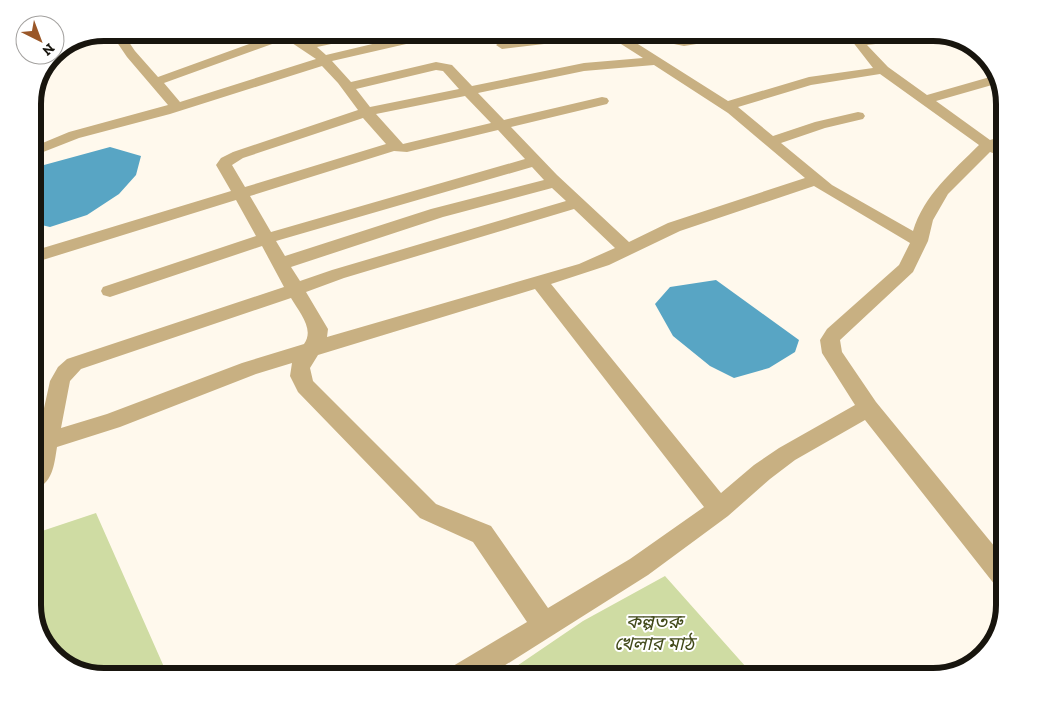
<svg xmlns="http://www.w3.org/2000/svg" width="1037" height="709" viewBox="0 0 1037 709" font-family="'Zilla Slab','Noto Sans Bengali',serif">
  <rect width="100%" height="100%" fill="#fff9ed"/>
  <path fill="#cfdca3" d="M96,513L168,676H104L64,664L42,641L33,609V534Z
    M665,576L754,676H502L583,621Z"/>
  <path fill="#58a5c4" d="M110,147L141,156L136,175L119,194L87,215L50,227L33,223V168Z
    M716,280L799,340L795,352L769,368L734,378L710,366L673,336L655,304L670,287Z"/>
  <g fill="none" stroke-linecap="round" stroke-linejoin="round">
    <path fill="#c8b082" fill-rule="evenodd" d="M110,32H122L135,51L158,77L277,34L276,32H292L309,42L351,32H376L374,35L317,47L326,55L423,32H447L441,36L332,61L351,82L436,62L452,65L472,86L584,63L643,58L621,44L617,36L620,32H635L630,37V39L728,101L809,77L873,68L845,32H858L862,38L908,32L939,34L934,37L867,45L888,67L927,95L997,75L999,83L936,101L990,140L1004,136V145L1001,146L1004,147V155L1001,156L990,152L948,194L933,220L928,241L913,272L840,340L842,352L876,402L1004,558V589L995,585L865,420L795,460L770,479L728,516L648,575L488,676H449L453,666L527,622L473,542L420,518L298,392L290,376L292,363L256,374L120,427L57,447C54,465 53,484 33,490V458L50,381L58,367L67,359L284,287L262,246L110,297L103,295L101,291L103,287L256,236L236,200L33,263V251L231,191L216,165L221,158L233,152L358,110L338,83L322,66L170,114L79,138L33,156V147L69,132L168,105L127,57ZM286,39L316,59L180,102L164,83ZM654,65L728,113L805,178L668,223L629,242L557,175L511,127L607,104L609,101L607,98L602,97L504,120L478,93L584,71ZM436,70L443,71L459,89L370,107L356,89ZM880,74L979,145C953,171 924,195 913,231L832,185L781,143L825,128L863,119L865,116L863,113L858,112L815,122L773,136L738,107L811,85ZM465,96L491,123L403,144L376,114ZM363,118L386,144L245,187L232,165L243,158ZM498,130L525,159L271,232L250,196L394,151L407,152ZM532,167L544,180L431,209L285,256L276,241ZM814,186L910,243L899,265L827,329L820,340L822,353L855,405L779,448L754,465L721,493L551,284L609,265L680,231ZM552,188L566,201L332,270L300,281L291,267L443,217ZM574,209L615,248L579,264L327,337L328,329L306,292L344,278ZM535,289L704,507L630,559L548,608L491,526L436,504L313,381L310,368L318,355ZM291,298C299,312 315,329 304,344L242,363L107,414L61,428L70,381L81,369Z
      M577,32H618L612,36L502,49L496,45L502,41Z
      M659,32H672L677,37L684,38L720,32H752L746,36L684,46L669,43Z"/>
  </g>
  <g text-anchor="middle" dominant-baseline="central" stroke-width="4" stroke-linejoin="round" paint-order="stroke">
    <g font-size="19" font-style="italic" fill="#414919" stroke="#fff">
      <text x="654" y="621">কল্পতরু<tspan x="654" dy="22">খেলার মাঠ</tspan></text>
    </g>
  </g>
  <path d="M0 0H1037V709H0ZM104 41H933A63 63 0 0 1 996 104V605A63 63 0 0 1 933 668H104A63 63 0 0 1 41 605V104A63 63 0 0 1 104 41Z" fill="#fff" fill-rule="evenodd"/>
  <path fill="none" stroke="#18150e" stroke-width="6" d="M104 41H933A63 63 0 0 1 996 104V605A63 63 0 0 1 933 668H104A63 63 0 0 1 41 605V104A63 63 0 0 1 104 41Z"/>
  <g transform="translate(40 40) rotate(138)"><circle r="24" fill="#ffffff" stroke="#a3a19f"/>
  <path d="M0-4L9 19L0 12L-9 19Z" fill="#9a5728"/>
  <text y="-8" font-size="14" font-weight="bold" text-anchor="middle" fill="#18150e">N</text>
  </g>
</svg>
